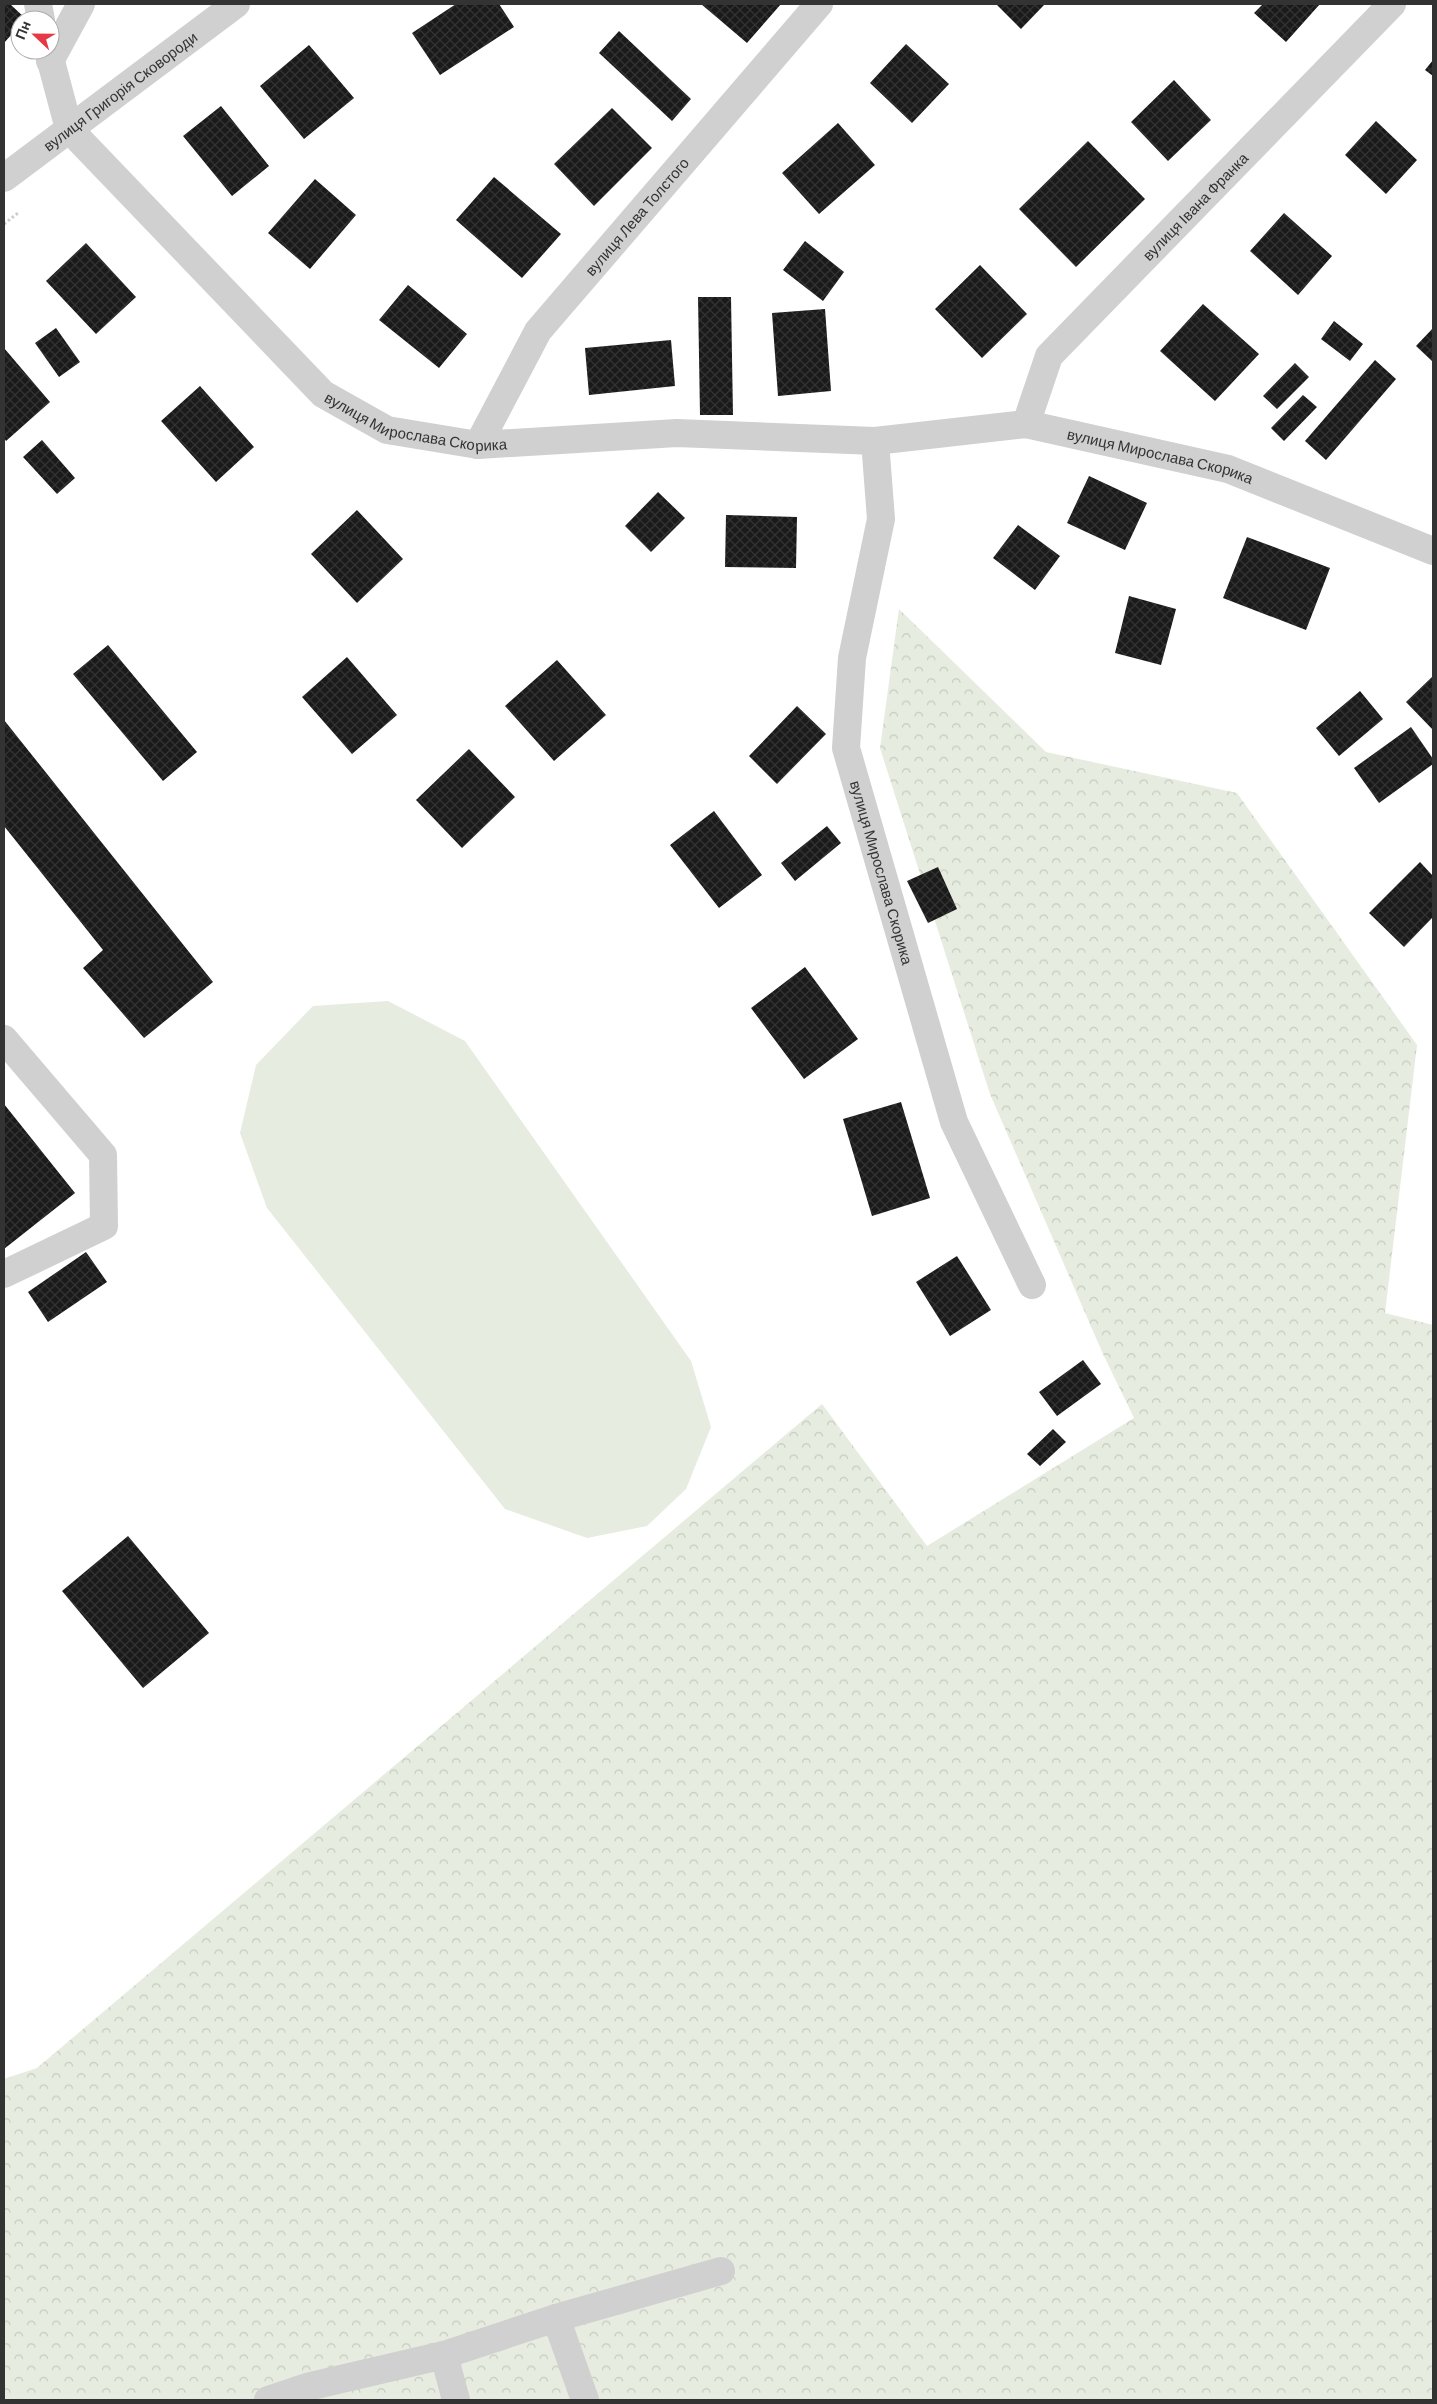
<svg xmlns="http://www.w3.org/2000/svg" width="1437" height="2404" viewBox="0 0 1437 2404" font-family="Barlow,sans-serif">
  <defs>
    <pattern id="forest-crowns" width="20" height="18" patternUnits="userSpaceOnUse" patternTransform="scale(1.25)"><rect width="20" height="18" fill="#e6ecdf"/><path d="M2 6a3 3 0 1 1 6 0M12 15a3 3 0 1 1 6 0" fill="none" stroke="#c6cbc0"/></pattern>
    <pattern id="building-cross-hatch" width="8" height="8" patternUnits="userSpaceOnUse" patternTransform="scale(1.25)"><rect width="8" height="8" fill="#1a1a1a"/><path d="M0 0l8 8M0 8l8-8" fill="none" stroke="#333"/></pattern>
  </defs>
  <rect width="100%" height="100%" fill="#fff"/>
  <path fill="#e6ecdf" d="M388,1001L465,1041L691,1361L711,1427L686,1489L647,1526L587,1538L505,1509L267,1208L240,1133L256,1065L313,1006Z"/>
  <path fill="url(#forest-crowns)" d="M899,609L1046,752L1237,793L1417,1045L1385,1313L1433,1325V2400H4V2079L37,2068L822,1404L927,1546L1134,1418L1103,1354L990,1094L880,748Z"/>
  <path fill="url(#building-cross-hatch)" d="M4,4H10L26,19L20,20V25L4,43Z
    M456,4H499L514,27L440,75L412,33Z
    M701,4H781L747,43Z
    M996,4H1045L1021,29Z
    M1263,4H1320L1286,42L1254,13Z
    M619,31L691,99L672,121L599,53Z
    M906,44L949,84L912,123L870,83Z
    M309,45L354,98L304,139L260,86Z
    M1433,60V76L1425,70Z
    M1174,80L1211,120L1168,161L1131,122Z
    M221,106L269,166L232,196L183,136Z
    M612,108L652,148L594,206L554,164Z
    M1376,121L1417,160L1386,194L1345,155Z
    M838,123L875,165L819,214L782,173Z
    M1088,141L1145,199L1076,267L1019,209Z
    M494,177L561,234L522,278L456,220Z
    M315,179L356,215L310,269L268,233Z
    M1284,213L1332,256L1298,295L1250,251Z
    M805,241L844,272L823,301L783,270Z
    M86,243L136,297L96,334L46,281Z
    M980,265L1027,314L982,358L935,309Z
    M408,285L467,334L439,368L379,320Z
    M698,297H731L733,415H700Z
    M1203,304L1259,354L1215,401L1160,351Z
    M825,309L831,391L778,396L772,313Z
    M1334,321L1363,344L1350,361L1321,339Z
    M56,328L80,362L59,377L35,343Z
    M1433,328V362L1416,346Z
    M671,340L675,386L589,395L585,348Z
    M4,348L50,402L6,441L4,438Z
    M1375,360L1396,379L1326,460L1305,441Z
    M1295,363L1309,377L1277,409L1263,396Z
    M200,386L254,447L216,482L161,421Z
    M1303,395L1317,407L1284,441L1271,428Z
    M42,440L75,478L57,494L23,457Z
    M1089,476L1147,503L1125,550L1067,523Z
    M658,492L685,518L651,552L625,526Z
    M357,510L403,559L357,603L311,554Z
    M726,515L797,517L796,568L725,567Z
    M1018,525L1060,556L1035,590L993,558Z
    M1247,537L1330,568L1306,630L1223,598Z
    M1129,596L1176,609L1161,665L1115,653Z
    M108,645L197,752L163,781L73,674Z
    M347,657L397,715L352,754L302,697Z
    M557,660L606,715L554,761L505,706Z
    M1433,676V730L1406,702Z
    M1360,691L1383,719L1339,756L1316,728Z
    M797,706L826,734L777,784L749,756Z
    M4,720L213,982L144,1038L83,968L103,950L4,826Z
    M1411,727L1433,759V764L1379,803L1354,768Z
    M469,749L515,797L462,848L416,800Z
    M714,811L762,875L719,908L670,845Z
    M827,826L841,843L795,881L781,863Z
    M1420,862L1433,876V917L1404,947L1369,913Z
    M938,867L957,909L928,923L907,881Z
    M805,967L858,1039L804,1079L751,1008Z
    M901,1102L930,1198L872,1216L843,1119Z
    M4,1104L75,1193L4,1249Z
    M86,1252L107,1282L48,1322L28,1292Z
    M957,1256L991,1310L950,1336L916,1282Z
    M1083,1360L1101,1384L1057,1416L1039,1392Z
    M1053,1429L1066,1442L1040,1466L1027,1454Z
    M128,1536L209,1633L143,1688L62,1591Z"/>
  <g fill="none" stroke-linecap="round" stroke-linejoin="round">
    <path stroke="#cdcdcd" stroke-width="3" stroke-dasharray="2.5 2.5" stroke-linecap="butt" d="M4,224L18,213"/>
    <g stroke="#d0d0d0" stroke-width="28">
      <path d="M38,4L41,20"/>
      <path id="s1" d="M48,50L69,129L323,394L387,430L478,445L677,433L875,441L1026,424L1228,469L1433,551"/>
      <path d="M50,61L81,4"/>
      <path id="s2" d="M4,178L236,4"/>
      <path id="s3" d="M1026,424L1049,356L1392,4"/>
      <path id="s4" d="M875,441L881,519L852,658L846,748L954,1122L1032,1285"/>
      <path id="s5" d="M478,445L538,331L819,4"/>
      <path d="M4,1039L103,1155L104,1226L4,1274"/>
      <path d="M556,2318L585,2400"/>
      <path d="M444,2355L456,2400"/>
      <path d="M268,2400L307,2387L444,2355L556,2318L721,2271"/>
    </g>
  </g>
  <g text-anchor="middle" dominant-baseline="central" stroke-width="5" stroke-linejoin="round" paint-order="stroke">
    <g font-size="15" fill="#333" stroke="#fff">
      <text stroke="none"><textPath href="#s2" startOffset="145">вулиця Григорія Сковороди</textPath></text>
      <text stroke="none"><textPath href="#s3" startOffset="281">вулиця Івана Франка</textPath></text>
      <text stroke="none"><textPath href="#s5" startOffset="280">вулиця Лева Толстого</textPath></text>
      <text stroke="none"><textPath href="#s1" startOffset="548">вулиця Мирослава Скорика</textPath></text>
      <text stroke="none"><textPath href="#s1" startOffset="1302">вулиця Мирослава Скорика</textPath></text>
      <text stroke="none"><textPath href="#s4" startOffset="440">вулиця Мирослава Скорика</textPath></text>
    </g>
  </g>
  <rect width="1437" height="2404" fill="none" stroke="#333333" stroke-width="10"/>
  <g transform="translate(35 35) rotate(292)"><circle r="24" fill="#ffffff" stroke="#adadad"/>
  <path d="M0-4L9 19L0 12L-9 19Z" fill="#e63946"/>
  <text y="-8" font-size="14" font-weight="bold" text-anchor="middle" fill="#333333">Пн</text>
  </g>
</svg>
